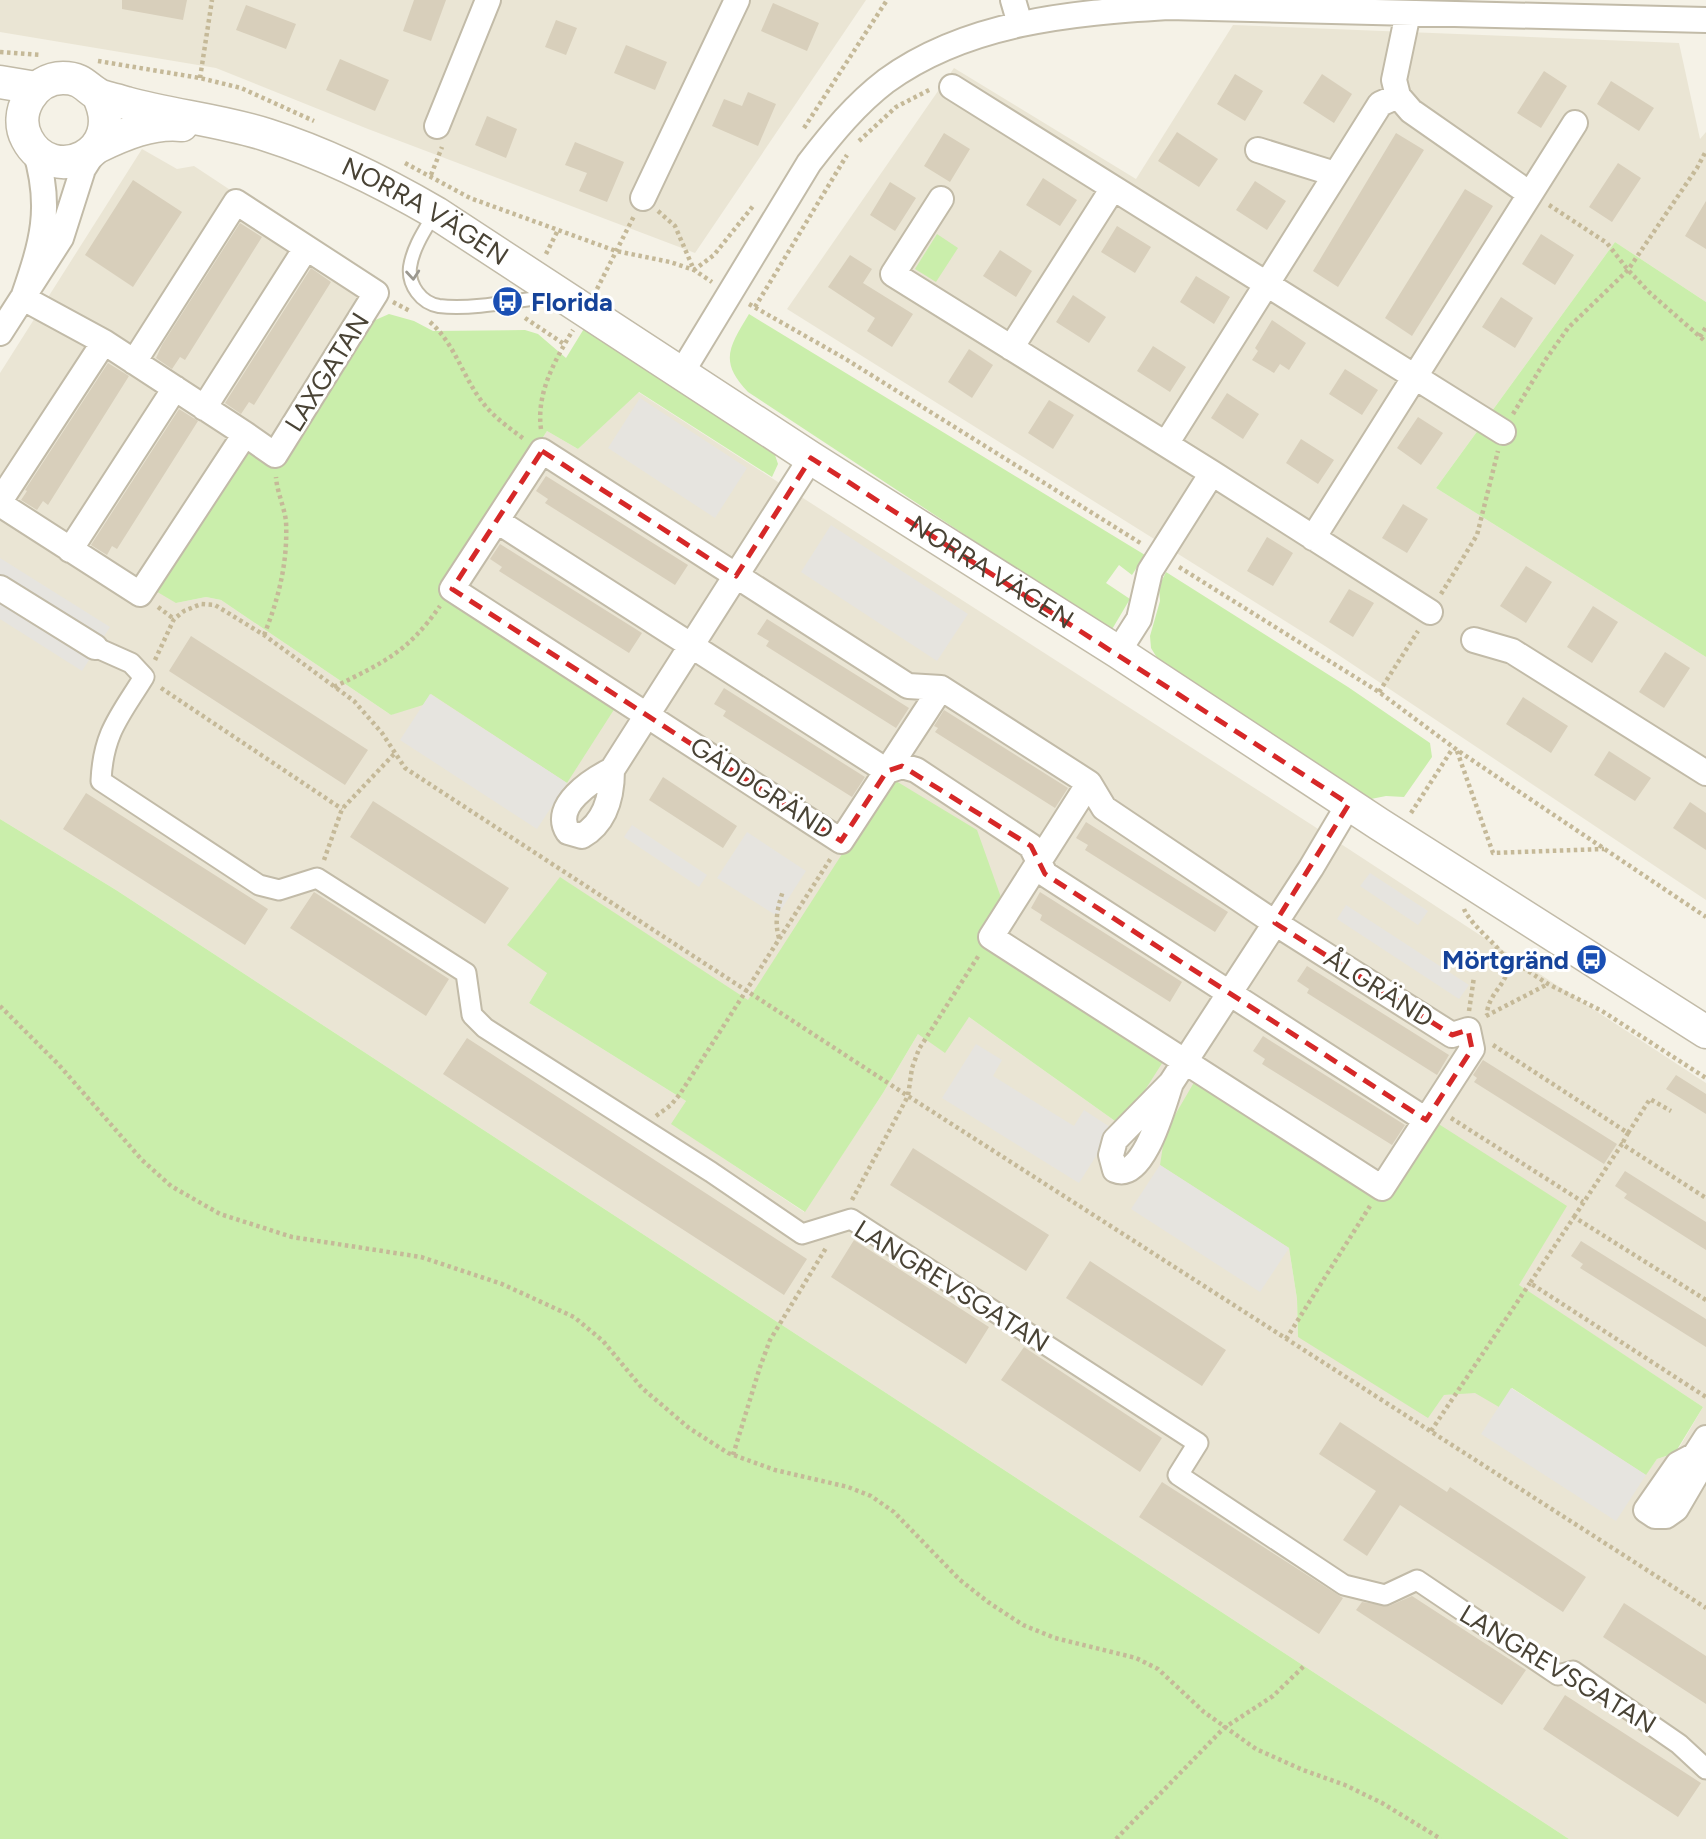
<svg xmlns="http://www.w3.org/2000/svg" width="1706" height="1839" viewBox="0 0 1706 1839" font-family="Figtree,sans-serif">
  <rect width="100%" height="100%" fill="#f5f2e7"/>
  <path fill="#eae5d4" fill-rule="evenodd" d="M0,0H866L695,253L368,129L216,68L0,32Z
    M1233,25L1679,43L1700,139L1706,132V302L1615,242L1436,488L1706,657V900L1325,646L787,309L954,68L1136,179Z
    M142,149L177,169L194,166L385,292L279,467L251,448L176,603L206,597L221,600L391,715L430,694L615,708L441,596L547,431L578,449L638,392L1312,825L1706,1083V1839H1569L116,890L0,819V373ZM561,878L748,1001L981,935L1122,1126L969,1017L918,1034L883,1093L804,1212L672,1124L686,1101L529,1003L547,973ZM1385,1198L1566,1206L1518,1285L1703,1407L1676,1453L1657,1459L1646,1474L1511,1388L1444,1395L1298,1337L1297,1299L1289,1248Z"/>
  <path fill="#caeeab" d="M937,234L958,248L936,282L915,269Z
    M1615,242L1706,302V657L1436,488Z
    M389,314L414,321L433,331L525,330L538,334L566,358L585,327L775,455L778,464L772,477L639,392L578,449L547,431L441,596L615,708L567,783L431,694L423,705L391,715L221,600L206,597L176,603L154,590L250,448L280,466L364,325Z
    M749,314L1145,555L1132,575L1119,565L1106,583L1130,599L1111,631L748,392C718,361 730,346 749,314Z
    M1166,572L1348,687L1430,743L1432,757L1404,797L1386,796L1371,799L1159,661L1151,648L1150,636L1160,601L1159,586Z
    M891,778L977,830L1003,903L982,934L1168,1054L1122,1126L969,1017L945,1053L918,1034L883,1093L805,1212L671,1124L686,1101L529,1003L547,973L507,945L560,877L748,1000Z
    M0,819L116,890L1569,1839H0Z
    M1196,1079L1385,1197L1437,1123L1567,1206L1519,1285L1703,1407L1675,1453L1657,1459L1646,1475L1512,1388L1499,1407L1475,1393L1444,1395L1428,1418L1298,1337L1297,1299L1289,1248L1160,1165L1165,1132Z"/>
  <path fill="#e6e4df" d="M640,398L747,468L715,518L608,448Z
    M831,525L968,614L937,661L801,572Z
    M0,558L110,627L82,671L0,619Z
    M430,694L567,783L537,829L400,740Z
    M632,825L707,875L699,887L624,837Z
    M747,832L806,871L777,916L717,878Z
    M1370,873L1428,911L1418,925L1360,886Z
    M1346,905L1469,985L1459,999L1337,919Z
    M976,1044L1002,1060L993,1076L1074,1126L1084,1110L1113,1129L1079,1183L942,1098Z
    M1160,1165L1289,1248L1260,1292L1131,1209Z
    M1511,1388L1646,1475L1616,1521L1481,1434Z"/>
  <path fill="#d8cfbb" d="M122,0H187L183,20L122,9Z
    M414,0H446L431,41L403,31Z
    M773,3L819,23L807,51L761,31Z
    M246,5L296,24L286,49L236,30Z
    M556,20L577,28L566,55L545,47Z
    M626,45L667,62L655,90L614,73Z
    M340,59L389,80L375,111L326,90Z
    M1544,71L1567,86L1541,128L1517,113Z
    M1235,74L1263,91L1245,121L1217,104Z
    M1322,74L1352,94L1334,123L1303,103Z
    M1611,81L1654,108L1639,131L1597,104Z
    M748,92L776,104L758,146L712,126L724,99L742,106Z
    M487,116L517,129L506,158L475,145Z
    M1177,132L1218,159L1199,187L1158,161Z
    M944,133L970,149L950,182L924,166Z
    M1396,133L1424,150L1338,287L1313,271Z
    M575,142L624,162L607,202L579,191L587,173L565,165Z
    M1618,163L1641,178L1612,222L1589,207Z
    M1043,178L1077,200L1060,226L1026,205Z
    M133,180L182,212L133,287L85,255Z
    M1255,181L1286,201L1267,230L1236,210Z
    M890,182L916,198L895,231L870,215Z
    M1465,189L1493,206L1412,336L1385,318Z
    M1706,201V249L1685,236Z
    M240,223L262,237L185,360L180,357L172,369L156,358L162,345Z
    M1117,226L1151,247L1135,273L1101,252Z
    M1541,234L1574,255L1555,285L1522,264Z
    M1000,250L1032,271L1016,297L983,276Z
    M850,255L872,269L863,283L913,314L892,347L867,331L875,318L828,287Z
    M311,268L331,282L254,405L249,402L241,414L225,403Z
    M1196,276L1230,297L1214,324L1180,302Z
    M1073,295L1106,317L1089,343L1056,322Z
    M1501,297L1533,318L1515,348L1482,327Z
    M1272,320L1306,343L1289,370L1280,364L1274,373L1252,360L1258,351L1255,348Z
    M1153,346L1186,367L1170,392L1137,371Z
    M969,349L993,365L972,398L948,382Z
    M108,363L129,376L48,505L43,501L37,510L21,500L27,491L25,490Z
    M1345,369L1378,390L1362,415L1329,394Z
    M1227,393L1259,414L1243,439L1211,418Z
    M1049,400L1074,415L1053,449L1028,433Z
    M179,409L198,421L117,549L112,546L107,555L91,545Z
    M1418,417L1443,433L1421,465L1397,448Z
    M1301,439L1334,460L1318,484L1286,463Z
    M546,476L688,565L675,585L545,503L548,499L536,491Z
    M1403,504L1428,519L1407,553L1382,538Z
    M1267,537L1293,553L1273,586L1247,571Z
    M500,544L642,633L629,653L499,571L502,567L490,559Z
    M1526,566L1552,582L1526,623L1500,606Z
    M1349,589L1374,603L1353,637L1329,622Z
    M1593,606L1618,622L1592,663L1567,647Z
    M767,619L909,708L896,728L766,646L769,641L757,634Z
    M191,636L368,750L345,785L169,671Z
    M1665,652L1690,668L1664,708L1639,692Z
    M724,688L865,777L852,797L723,716L726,711L714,704Z
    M1523,697L1568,726L1551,753L1506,724Z
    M944,710L1068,788L1055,808L935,732L938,728L934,726Z
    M1609,751L1651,778L1635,801L1594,775Z
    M663,777L737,826L723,848L649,800Z
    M86,793L268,909L245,945L63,829Z
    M373,801L509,888L485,924L350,837Z
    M1690,802L1706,813V850L1673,828Z
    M1086,822L1228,912L1215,932L1085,850L1088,845L1076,838Z
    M314,892L449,979L426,1016L290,928Z
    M1040,892L1182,982L1170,1002L1040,920L1042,915L1031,908Z
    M1307,966L1449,1055L1437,1075L1307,993L1309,989L1297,981Z
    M1263,1036L1405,1125L1392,1145L1262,1064L1265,1059L1253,1051Z
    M467,1038L807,1259L784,1295L443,1074Z
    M1483,1060L1617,1144L1604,1164L1474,1082L1477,1078L1473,1075Z
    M1676,1075L1706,1094V1114L1666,1089Z
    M913,1148L1049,1235L1026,1271L890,1185Z
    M1625,1171L1706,1222V1250L1624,1198L1627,1194L1615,1186Z
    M854,1240L989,1327L966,1364L831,1277Z
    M1581,1241L1706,1319V1347L1580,1268L1583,1264L1571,1256Z
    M1090,1261L1226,1350L1202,1386L1066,1298Z
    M1024,1347L1162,1438L1140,1472L1001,1380Z
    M1340,1422L1447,1492L1450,1487L1586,1577L1563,1612L1400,1505L1367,1556L1343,1540L1376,1491L1319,1454Z
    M1162,1482L1343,1598L1319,1634L1139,1517Z
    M1412,1596L1526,1670L1502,1705L1356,1610L1362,1602L1389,1606Z
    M1624,1603L1706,1656V1704L1603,1637Z
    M1565,1695L1701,1783L1678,1817L1543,1729Z"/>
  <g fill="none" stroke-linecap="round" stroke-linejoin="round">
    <defs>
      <path id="service" d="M435,213C425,230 413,247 410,267C408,285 421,303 439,306C474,310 518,300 552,296"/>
      <path id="pedestrian" d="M95,647L131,663L144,677C120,716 103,733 101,781L259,885L279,890L317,878L466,973L472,1015L485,1028L711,1172L802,1234L851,1219L1198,1443L1178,1475L1344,1585L1385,1595L1417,1580L1558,1675L1573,1671L1679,1744L1706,1769"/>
      <path id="minor" d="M1013,0L1020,24
        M1408,13L1394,80L1398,96L1411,111L1530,194
        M952,87L1503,432
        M437,126L488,0
        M35,150C53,208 42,243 23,298L104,342L245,434
        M1258,150L1335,174
        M643,198L737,0
        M941,199L893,274L1212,473L1430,612
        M0,333L61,238L83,169L97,147
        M1011,348L1113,188
        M682,372L809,163C832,133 856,104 886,81C967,22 1072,13 1168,7L1706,20
        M204,408L306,248
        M1166,444L1380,104L1398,96
        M0,501L104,342
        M0,504L140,594L245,434L275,455L376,293L236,202L134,362
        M497,521L887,771L902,766L916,770L1031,846L1045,874L1426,1120
        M1313,538L1575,123
        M70,550L175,388
        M0,588L95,647
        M1474,640L1512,651L1706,773
        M1118,652L1139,619L1150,571L1212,473
        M941,688L841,841L452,589L542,451L908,686L941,688L1089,783L1104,808L1275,923L1452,1035L1468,1030L1472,1049L1382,1188L991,937L1089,783
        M612,770C612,795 606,822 582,836L568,832C551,806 592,780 612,770L811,458
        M1171,1083C1164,1103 1144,1182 1115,1170L1111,1155L1115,1140L1171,1083L1311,868L1349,804
        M1695,1455L1697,1473L1676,1509L1666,1516H1655L1646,1510L1678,1464L1695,1455L1706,1438"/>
      <g id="tertiary">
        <path d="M0,82L36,88"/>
        <path id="s1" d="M98,95C128,154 52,187 27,139C13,113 33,78 63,78C84,78 86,89 101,96C109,99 118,100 126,103C172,116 221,120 267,135C327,154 381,181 436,213L811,458L1118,652L1379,824L1706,1032"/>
        <path d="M97,147C124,134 152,122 182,125"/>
      </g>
    </defs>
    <use href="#service" stroke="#c2bba8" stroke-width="16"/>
    <use href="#pedestrian" stroke="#c2bba8" stroke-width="23"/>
    <use href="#minor" stroke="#c2bba8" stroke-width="28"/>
    <use href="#tertiary" stroke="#c2bba8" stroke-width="35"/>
    <path stroke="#c5b998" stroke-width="4.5" stroke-dasharray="3.5 3.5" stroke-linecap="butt" d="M0,52L41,55
      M98,61L200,78L241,88L314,121
      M200,78L212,0
      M804,128L887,0
      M859,141L896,107L931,89
      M405,163L470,198L616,251L670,262L694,270L712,282
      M431,175L442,147
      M1549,205L1607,243L1628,270L1650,293L1706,342
      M658,211L675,226L694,270L714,255L753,206
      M546,254L558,230
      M597,289L634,216
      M393,302L410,311
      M749,304L844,358L1142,544
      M755,307L847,155
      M525,318L564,344
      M430,322C454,343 462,374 480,399C492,416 508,427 524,439
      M1700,337L1706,327
      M1513,414L1546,359L1568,328L1628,270L1697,168L1706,151
      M541,429C536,393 555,360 573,330
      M1179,567L1379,692L1457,750L1706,917
      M1441,594L1477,535L1498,451
      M158,607L174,619
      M264,635C279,598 288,561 286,521C284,506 277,492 276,477
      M155,660L174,619L184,611L201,604L215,605L264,635L354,701L382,733L405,768L908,1096L1706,1608
      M334,687C384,662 407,653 440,606
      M161,688L342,809
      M1379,692L1418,631
      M1457,751L1493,853L1604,849
      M1411,813L1453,748
      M324,860L342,809L395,753
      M1464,909C1471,927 1508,952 1508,965C1509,983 1487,994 1487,1015
      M779,938C774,921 778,906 783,891
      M1505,956L1548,984L1602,1011L1706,1078
      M0,1006L59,1065L142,1160L171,1186L220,1214L292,1237L421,1257L502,1284L574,1317L603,1341L642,1388L689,1428L728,1453L775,1470L848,1487L871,1496L894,1512L960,1580L988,1602L1023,1625L1055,1638L1136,1658L1158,1669L1204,1712L1256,1749L1303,1770L1345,1785L1382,1803L1441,1839
      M1469,1011L1474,977
      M1486,1016L1548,984
      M1493,1045L1628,1133L1622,1144
      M656,1116L671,1105L680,1094L831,858
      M1451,1118L1583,1202
      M1628,1133L1650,1099L1671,1111
      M852,1200L908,1096L912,1068L919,1049L979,955
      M1574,1217L1622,1144L1706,1198
      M1706,1300L1574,1217L1530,1283L1706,1397
      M1286,1339L1370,1206
      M1431,1431L1530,1283
      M733,1455L760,1367L770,1340L826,1248
      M1116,1839L1224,1728L1273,1696L1304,1666"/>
    <use href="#service" stroke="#fff" stroke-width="12"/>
    <use href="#pedestrian" stroke="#fff" stroke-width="19"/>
    <use href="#minor" stroke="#fff" stroke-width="24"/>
    <use href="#tertiary" stroke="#fff" stroke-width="32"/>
  </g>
  <defs><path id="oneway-chevron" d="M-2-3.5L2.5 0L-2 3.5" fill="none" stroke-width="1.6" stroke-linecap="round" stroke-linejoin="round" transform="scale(1.75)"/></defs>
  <use stroke="#9b9890" href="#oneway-chevron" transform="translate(413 275) rotate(85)"/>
  <path fill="none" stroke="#d62828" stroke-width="5" stroke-dasharray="14 9" stroke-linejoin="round" d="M542,451L736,576L811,458L1349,804L1275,923L1452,1035L1468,1030L1472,1049L1426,1120L1045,874L1031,846L902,766L887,771L841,841L452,589Z"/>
  <defs>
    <symbol id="bus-disc" viewBox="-11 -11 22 22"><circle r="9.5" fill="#1a4fb4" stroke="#fff"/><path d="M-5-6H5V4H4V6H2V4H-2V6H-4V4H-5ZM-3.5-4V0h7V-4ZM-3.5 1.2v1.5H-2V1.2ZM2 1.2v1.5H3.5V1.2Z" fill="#fff"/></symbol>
  </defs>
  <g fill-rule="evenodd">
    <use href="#bus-disc" x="490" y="284" width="35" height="35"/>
    <use href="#bus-disc" x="1574" y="942" width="35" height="35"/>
  </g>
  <g text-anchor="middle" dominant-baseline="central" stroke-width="6" stroke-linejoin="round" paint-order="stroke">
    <g font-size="26" fill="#494335" stroke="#fff">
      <text stroke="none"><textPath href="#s1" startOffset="611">NORRA VÄGEN</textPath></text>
      <text transform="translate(327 372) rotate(-58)">LAXGATAN</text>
      <text stroke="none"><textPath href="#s1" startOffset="1283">NORRA VÄGEN</textPath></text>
      <text transform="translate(762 788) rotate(33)">GÄDDGRÄND</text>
      <text transform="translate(1379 988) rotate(32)">ÅLGRÄND</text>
      <text transform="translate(952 1286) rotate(32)">LANGREVSGATAN</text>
      <text transform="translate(1558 1669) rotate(31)">LANGREVSGATAN</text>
    </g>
    <g font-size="26" font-weight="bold" fill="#164399" stroke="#fff" text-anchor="start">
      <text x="531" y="302">Florida</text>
      <text x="1569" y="960" text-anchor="end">Mörtgränd</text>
    </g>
  </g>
</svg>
